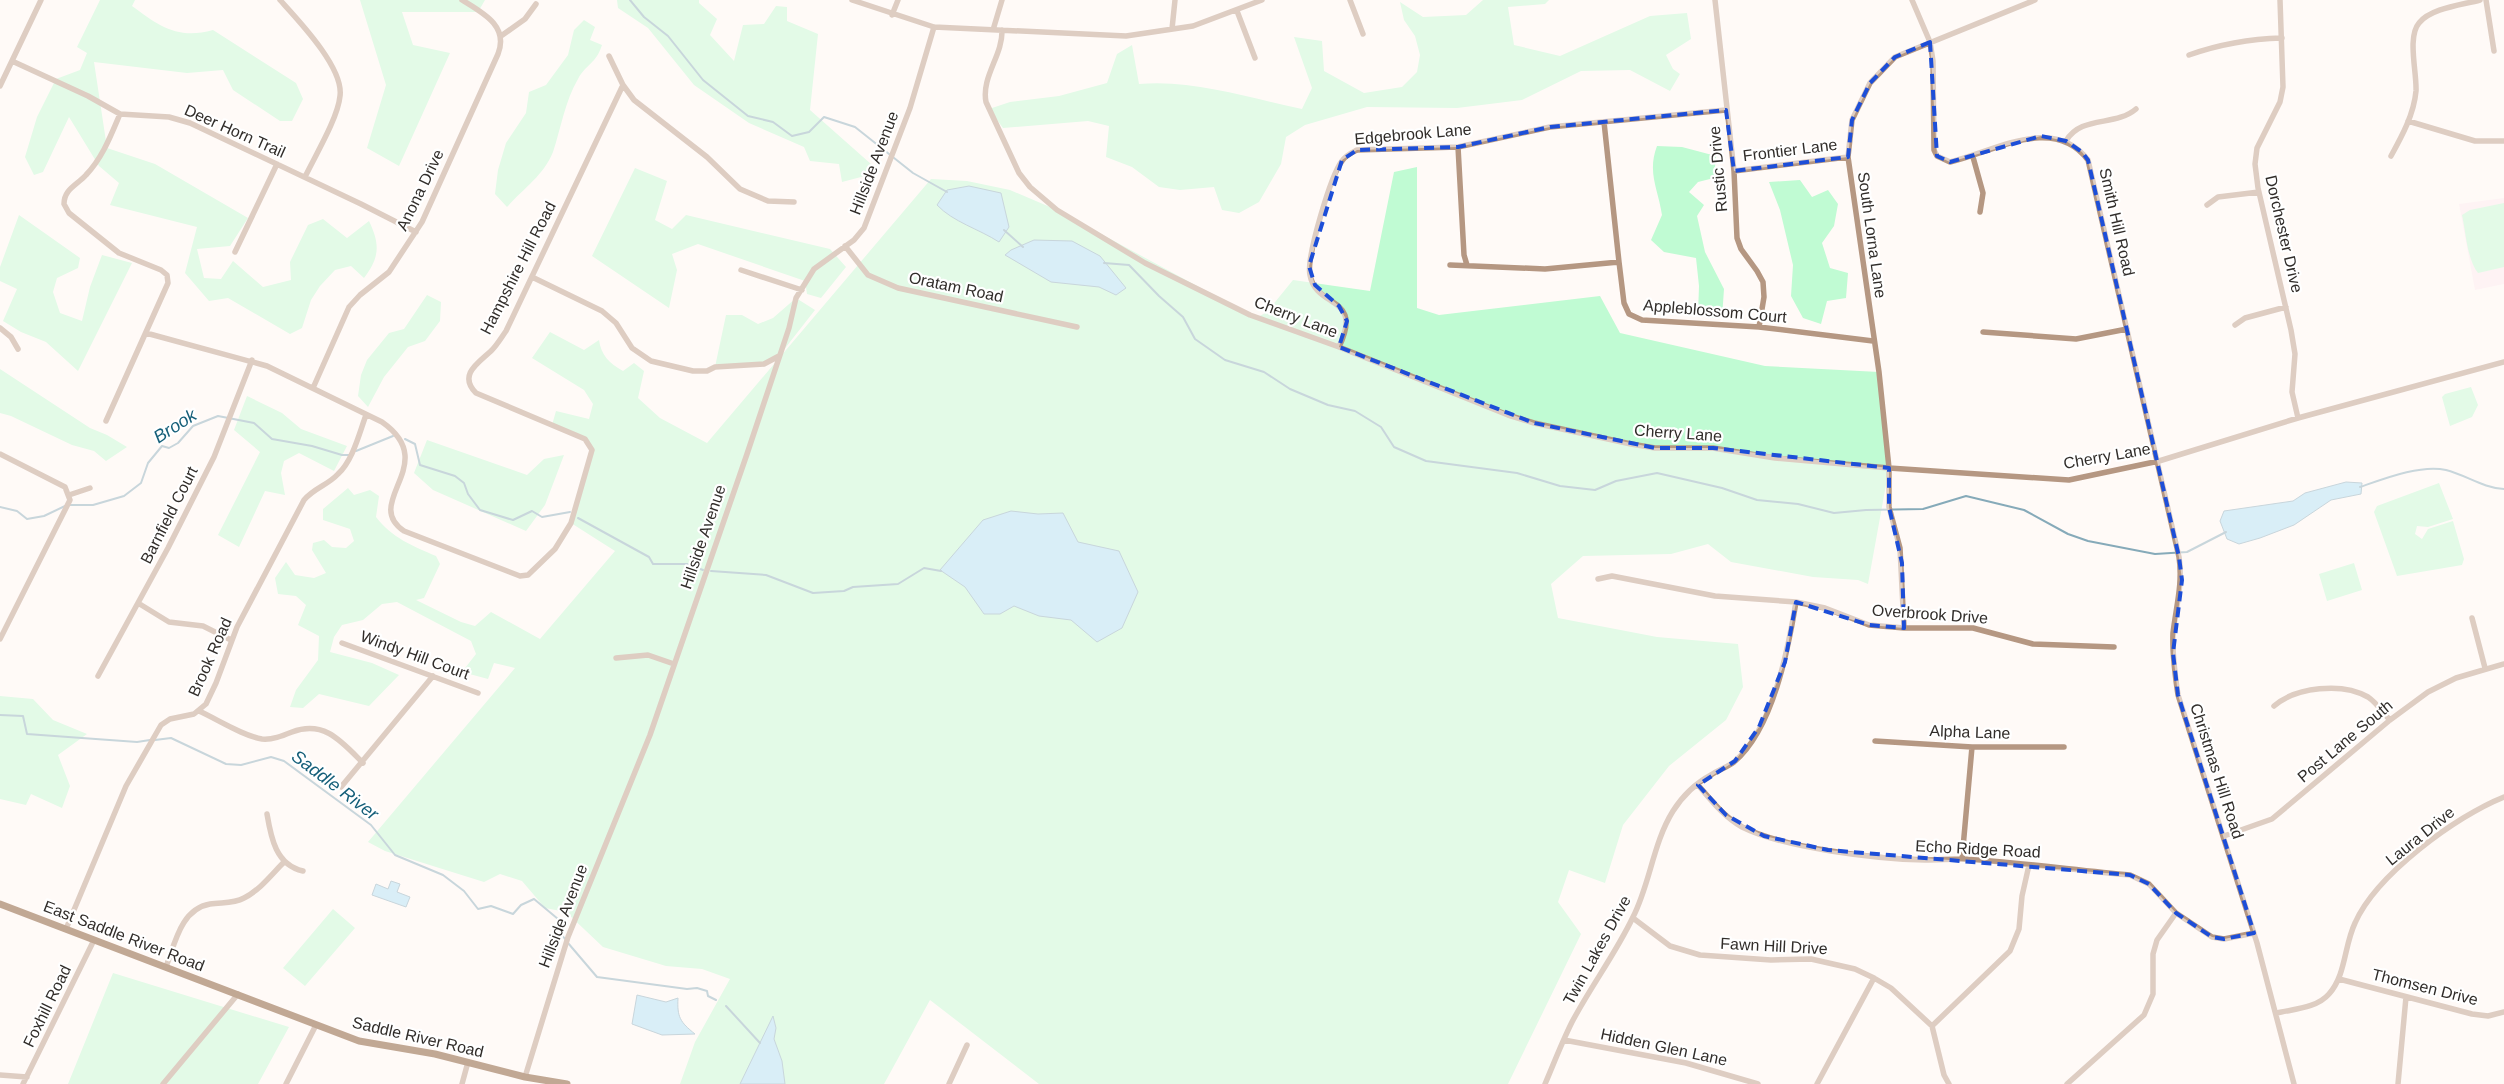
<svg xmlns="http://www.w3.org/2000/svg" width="2504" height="1084" viewBox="0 0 2504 1084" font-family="Arial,sans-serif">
  <rect width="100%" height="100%" fill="#fffaf7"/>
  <path fill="#fcecef" d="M2504,198V284L2475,290L2459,204Z"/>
  <path fill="#c0fbd3" d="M100,0H135L132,6C159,26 178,40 213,30L296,83L303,99L292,121H280L233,90L223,70L187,73L94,62L107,148L155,164L248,218L230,246L197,249L204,278L221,279L233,261L263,287L291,280L290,262L308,225L323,219L347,238L369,221C380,244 380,257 364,278L351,266L335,270L320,286L311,300L302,328L290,334L228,298L209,301L185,273L197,227L110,205L119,183L99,166L69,117L43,172L34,175L25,157L37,117L56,79L80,70L87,53L77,47Z
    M360,0H485L478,12H402L413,45L450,53L399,166L367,148L386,85Z
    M617,0H699V3L717,19L710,35L734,61L743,25L764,24L776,6L787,7V21L818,34L810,110L880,172L842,182L839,164L810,161L804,147L749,123L694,85L648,28L618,8Z
    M1483,0H1549L1545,4L1508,7L1514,45L1560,56L1650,16L1687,13L1691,39L1666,55L1673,69L1680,74L1670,91L1630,70L1581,71L1522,100L1457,108L1367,107L1305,125L1286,137L1281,164L1259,202L1239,213L1222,210L1214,187L1180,190L1159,187L1132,167L1106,157L1109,126L1088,121L1003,128L989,109L1010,102L1059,96L1107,83L1117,54L1132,45L1139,84C1193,79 1249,98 1302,109L1312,88L1294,37L1322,41L1324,71L1364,93L1402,87L1417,72L1420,55L1415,36L1404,20L1400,2L1423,17L1466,15Z
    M584,20L595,27L590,40L602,45C596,64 586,64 578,79C565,101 561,128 553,152C544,175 523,189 507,207L495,194L498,170L506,143L526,113L529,92L546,85L568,55L574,30Z
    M1657,146L1682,147L1716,156L1714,178L1698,182L1689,192L1704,205L1697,216L1705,252L1724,289L1722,318H1712L1698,314L1699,286L1696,258L1664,252L1651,240L1662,215C1658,188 1647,173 1657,146Z
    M1417,167V308L1439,315L1600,296L1620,333L1765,366L1879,372L1889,468L1868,584L1858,580L1813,577L1731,562L1708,544L1671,554L1583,556L1551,584L1558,618L1657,637L1738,644L1743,687L1726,720L1669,766L1623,825L1605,883L1569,870L1558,902L1581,934L1508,1084H1039L930,1000L884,1084H680L695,1042L730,979L702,969L666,966L603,947L566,912L545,908L522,881L500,874L484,882L385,851L368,842L515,668L494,663L488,679L462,672L476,654L471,641L397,602L382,604L363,620L342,625L334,637L330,652L372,663L399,675L369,706L319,694L303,708L290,707L296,690L318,660L319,636L298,625L306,605L296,596L278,594L275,578L286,562L295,575L314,578L326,573L312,550L313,543L324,540L332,547L346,548L354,541L350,529L323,520V509L348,488L354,495L370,490L379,496L376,517C392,538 413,546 436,556L440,564L424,598L416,600L461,622L475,626L491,612L540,639L615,551L571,523L592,455L585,439L552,425L556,411L589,419L593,404L584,390L532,358L550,332L584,350L599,340C601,355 609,363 623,371L634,363L644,371L638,398L660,418L707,443L931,179L967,181L1010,190L1057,210L1256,318L1267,312L1293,280L1370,291L1394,172Z
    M635,168L667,181L655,220L672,229L686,215L830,249L846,267L821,298L807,294L805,281L698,244L672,254L677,270L669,308L592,256Z
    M1800,180L1812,197L1828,190L1838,204L1834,226L1822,243L1830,268L1848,273L1846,298L1827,301L1821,324L1803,318L1791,296L1793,265L1780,210L1769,182Z
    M2504,203V267L2478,273C2467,259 2466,233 2462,215L2470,210Z
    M19,215L80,258L78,268L57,278L53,292L60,313L82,321L90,287L102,255L132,263L78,371L46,342L21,332L3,321L17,289L0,281V267Z
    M427,295L441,302L440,321L425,341L408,347L384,377L368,407L358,396L361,375L367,360L389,333L404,329Z
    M796,298L815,310L779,356L764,364L715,367L726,315H742L758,324L773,318Z
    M0,369L90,428L107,435L127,447L106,461L94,451L72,445L11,416L0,413Z
    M2471,387L2478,405L2472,417L2450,426L2442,397L2445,394Z
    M247,396L282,413L301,429L347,446L334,471L299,453L284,461L281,473L285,495L265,491L239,547L218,535L260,452L234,430Z
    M427,440L527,475L544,459L564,455L545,505L526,531L433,490L414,473Z
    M2439,483L2453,519L2428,527L2417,526L2415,534L2422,539L2428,529L2453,521L2464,559L2462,565L2397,576L2374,512L2377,506Z
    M2354,563L2362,590L2327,601L2319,574Z
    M0,696L33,699L53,720L87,734L58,755L70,786L62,808L31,794L26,805L0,799Z
    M333,909L355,928L305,986L283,968Z
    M113,973L289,1027L258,1084H68Z"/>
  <path fill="#abdff6" stroke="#86aab9" d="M969,186L1001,193L1009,227L999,242C979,229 953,222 937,205L947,190Z
    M1034,240L1072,241L1100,256L1126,288L1116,295L1099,287L1051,282L1005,255L1011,250Z
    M2346,482L2362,483L2361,494L2331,500L2294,525L2260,538L2239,544L2227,539L2220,521L2224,511L2293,501L2305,493Z
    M1011,511L1038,514L1063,513L1078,542L1119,551L1138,592L1122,628L1097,642L1071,620L1039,616L1014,606L1000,614H984L965,587L940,570L983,520Z
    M391,881L400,884L397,892L410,897L406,907L372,895L376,884L388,889Z
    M637,995L666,1002L678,998C677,1017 680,1022 695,1034L662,1035L632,1024Z
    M773,1016L776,1028L774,1039L782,1061L785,1084H740Z"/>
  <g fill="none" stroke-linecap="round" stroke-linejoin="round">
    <path stroke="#86aab9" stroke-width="2" d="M630,0L644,17L668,36L703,80L748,116L773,122L792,136L809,132L824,117L855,127L913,173L947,192
      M1004,230L1023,247
      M1104,263L1129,265L1159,296L1183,317L1195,339L1225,360L1264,372L1290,389L1328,405L1355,411L1381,427L1394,447L1426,461L1517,473L1560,486L1595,490L1616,481L1657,473L1722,488L1757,500L1798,504L1834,513L1866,510L1923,509L1966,496L2024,510L2068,534L2088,541L2155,554L2187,552L2226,532
      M405,439L415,444L420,465L455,476L464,483L468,494L480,510L513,520L532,511L542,517L570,512
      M356,451L393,436
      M2360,487C2383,479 2421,464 2446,470C2466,475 2483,488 2504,489
      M69,505H93L124,496L141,483L148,463L162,446L169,448L178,443L193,426L218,416L254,423L272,439L312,446L342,455H350
      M0,507L17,511L27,519L44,516L65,506
      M578,518L649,557L653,564H687L703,570
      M711,571L766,575L813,593L844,591L853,587L898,584L924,568L941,571
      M0,715L23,716L27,734L137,742L150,740
      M155,740L171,738L226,764L241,765L271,757L284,761L371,825L395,855L443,875L464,891L478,909L491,906L513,914L521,905L534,899L558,919L559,931L565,939
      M568,943L597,977L687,989L697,988L707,991L708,996L716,1000
      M726,1006L760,1043"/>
    <path stroke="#b59782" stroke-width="5.5" d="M280,0C299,21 344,68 340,96C338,118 315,156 305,177
      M852,0L934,27L1126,36L1193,26L1262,0
      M1350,0L1363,34
      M1715,0L1734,171L1737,238L1741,249L1757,271L1763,282L1764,297L1759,327
      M1912,0L1930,42L1933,61L1934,150L1937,156L1950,162C1994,152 2053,114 2088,160L2179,557C2183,583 2176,607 2173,633C2172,654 2175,675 2178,695L2257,943L2294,1084
      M2280,0L2283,87L2280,102L2257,148L2255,164L2258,188L2291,330L2295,354L2292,392L2298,418
      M2486,0L2494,51
      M1237,11L1255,58
      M892,15L898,0
      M1172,29L1175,0
      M993,30L1002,0
      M1002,30C1003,55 981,77 986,102L1019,173L1030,187L1057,210L1145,263L1250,315L1339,347L1508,415L1534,423L1631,444L1655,448H1713L1775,458L1889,468L2069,480L2159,461L2298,418L2504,362
      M501,36L525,19L536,4
      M2189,55C2220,44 2248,39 2282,38
      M609,56L623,85L634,100L707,157L740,189L768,201L794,202
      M12,61L88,96L120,114L169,117L190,123L361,204L416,232
      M0,86L41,0
      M2408,121L2475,141H2504
      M1604,122L1619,262L1624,303L1629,314L1642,320L1759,327L1873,341
      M2066,141C2081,115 2115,127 2136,109
      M1458,147L1464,255L1467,265
      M2391,156C2402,136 2414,114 2416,91C2417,73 2407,37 2419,23C2431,8 2462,5 2480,0
      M1973,157L1983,193L1980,212
      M1734,171L1848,157
      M2207,205L2218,197L2259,192
      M845,246L868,275L898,288L1077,327
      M235,252L277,164
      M1450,265L1545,269L1619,262
      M741,270L802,290
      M532,277L602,311L616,323L632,348L651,361L693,371H707L715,367L764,364L779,356
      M2235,325L2245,318L2286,307
      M0,328L11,337L18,349
      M1983,332L2076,339L2127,329
      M146,333L267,366L382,422C442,464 361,502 404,531L520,576L528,575L555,549L571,523L592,450L585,439L476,393C458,375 478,363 491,351C497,345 501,338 506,331L623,85
      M1339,347C1364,295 1316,309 1310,275C1306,258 1331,175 1342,161C1346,155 1351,153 1357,150L1458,147L1550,127L1726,110
      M313,388L349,307L360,295L389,272L422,222L498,54C509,26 483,13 462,0
      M106,421L168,283L167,275L161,270L119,253L69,213L64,204C64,189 77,185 86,175C103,157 111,135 120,114
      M0,454L65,487L70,500L0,639
      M69,495L90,488
      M1598,579L1612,576L1715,596L1796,602L1825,608L1869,625L1904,628H1973L2033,644L2114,647
      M138,603L169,622L203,626L231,640
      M2472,618L2485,668
      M1904,628L1900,548L1889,507V468L1879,372L1848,157L1852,120L1870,83L1895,57L2035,0
      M342,643L478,693
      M616,658L648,655L674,664
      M98,676L168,548L214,457L252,360
      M2274,706C2296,687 2342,682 2368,697C2377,703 2383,713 2390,720
      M199,711C217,719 243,736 262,739C272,740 282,736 292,732C324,720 341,741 363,763
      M1875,741L1972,747H2064
      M1698,785C1711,800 1724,817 1742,827C1784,848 1876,859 1925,860C1937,860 1950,859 1963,859C2018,862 2074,870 2130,875L2149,884L2176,913L2212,937L2224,939L2254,933
      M341,787L433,676
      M267,814C271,838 276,865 303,871
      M2224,836L2272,819L2390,720L2428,692L2456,678L2504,664
      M1962,859L1972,747
      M1633,918L1670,946L1700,955L1771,960L1811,959L1855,969L1874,978L1891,988L1932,1026L1944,1075L1949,1084
      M66,929L126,786L161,725L170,719L194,714L206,704L216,683L237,627L304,500C314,488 328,485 338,474C353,460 359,434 366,415
      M166,967C175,943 181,909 210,904C222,902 233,904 244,898C260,890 272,874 284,862
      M2339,979L2472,1014L2488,1016L2504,1012
      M2277,1013C2294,1009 2317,1008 2329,994C2346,975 2344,946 2355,923C2376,875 2456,816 2504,797
      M1932,1026L2010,951L2019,929L2022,896L2029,865
      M1564,1040L1686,1063L1758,1084
      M0,1075L27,1077
      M525,1077L568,937L650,735L747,454L789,328L796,298L814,269L854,240L864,228L910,108L934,27
      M23,1084L94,940
      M163,1084L238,994
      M286,1084L316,1025
      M462,1084L468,1062
      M949,1084L967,1045
      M1545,1084C1554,1063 1562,1042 1572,1022C1591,986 1616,953 1633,917C1650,884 1653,843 1673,811C1682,797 1696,783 1711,775C1718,770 1726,768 1734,762C1773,729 1788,650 1796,602
      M1817,1084L1874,978
      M2067,1084L2144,1015L2153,994V954L2157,940L2176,913
      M2398,1084L2406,997"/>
    <path stroke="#77451b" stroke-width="7" d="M0,904L359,1041L435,1054L525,1077L567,1084"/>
  </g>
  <path d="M0 0H2504V1084H0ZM1930,42L1937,156L1950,162L2041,136L2066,141L2082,152L2088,160L2179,557L2182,580L2173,653L2178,695L2254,933L2224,939L2212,937L2176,913L2149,884L2130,875L1828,850L1764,836L1726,815L1698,785L1735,761L1759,727L1785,662L1796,602L1869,625L1904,628L1902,563L1889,507V468L1713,448H1655L1534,423L1339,347L1347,321L1339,306L1315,285L1309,266L1342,160L1357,150L1458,147L1550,127L1726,110L1734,171L1848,157L1852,120L1870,83L1895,57Z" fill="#fffaf7" fill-opacity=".55" fill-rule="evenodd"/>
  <path fill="none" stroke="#1d4ed8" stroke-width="4" stroke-dasharray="10 6" stroke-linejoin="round" d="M1930,42L1937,156L1950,162L2041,136L2066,141L2082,152L2088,160L2179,557L2182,580L2173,653L2178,695L2254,933L2224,939L2212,937L2176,913L2149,884L2130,875L1828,850L1764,836L1726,815L1698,785L1735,761L1759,727L1785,662L1796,602L1869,625L1904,628L1902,563L1889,507V468L1713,448H1655L1534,423L1339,347L1347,321L1339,306L1315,285L1309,266L1342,160L1357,150L1458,147L1550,127L1726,110L1734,171L1848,157L1852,120L1870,83L1895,57Z"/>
  <g text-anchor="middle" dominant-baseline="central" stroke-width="4.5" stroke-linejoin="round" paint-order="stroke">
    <g font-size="16" fill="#312d2a" stroke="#fff">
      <text transform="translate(235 131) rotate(24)">Deer Horn Trail</text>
      <text transform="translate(1413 134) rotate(-5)">Edgebrook Lane</text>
      <text transform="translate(1790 150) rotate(-7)">Frontier Lane</text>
      <text transform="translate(874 163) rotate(-69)">Hillside Avenue</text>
      <text transform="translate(1718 169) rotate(-95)">Rustic Drive</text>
      <text transform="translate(420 190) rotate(-64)">Anona Drive</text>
      <text transform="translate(2117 222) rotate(77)">Smith Hill Road</text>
      <text transform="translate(2284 234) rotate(77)">Dorchester Drive</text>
      <text transform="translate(1872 235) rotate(82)">South Lorna Lane</text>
      <text transform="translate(518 268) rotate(-63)">Hampshire Hill Road</text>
      <text transform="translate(956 287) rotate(12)">Oratam Road</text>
      <text transform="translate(1715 311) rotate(5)">Appleblossom Court</text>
      <text transform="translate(1296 317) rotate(21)">Cherry Lane</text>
      <text transform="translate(1678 433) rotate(4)">Cherry Lane</text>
      <text transform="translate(2107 456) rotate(-10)">Cherry Lane</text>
      <text transform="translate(169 515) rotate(-63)">Barnfield Court</text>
      <text transform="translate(703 537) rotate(-71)">Hillside Avenue</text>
      <text transform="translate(1930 614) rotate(4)">Overbrook Drive</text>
      <text transform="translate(415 655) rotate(20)">Windy Hill Court</text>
      <text transform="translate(210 657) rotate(-66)">Brook Road</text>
      <text transform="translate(1970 732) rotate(2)">Alpha Lane</text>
      <text transform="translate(2345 741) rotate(-40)">Post Lane South</text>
      <text transform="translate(2217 771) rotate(72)">Christmas Hill Road</text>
      <text transform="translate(2420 836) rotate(-39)">Laura Drive</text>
      <text transform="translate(1978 849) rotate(3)">Echo Ridge Road</text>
      <text transform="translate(563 916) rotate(-69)">Hillside Avenue</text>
      <text transform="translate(124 936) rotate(21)">East Saddle River Road</text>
      <text transform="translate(1774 946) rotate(3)">Fawn Hill Drive</text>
      <text transform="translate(1597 950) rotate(-61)">Twin Lakes Drive</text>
      <text transform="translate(2425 987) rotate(14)">Thomsen Drive</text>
      <text transform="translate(47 1006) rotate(-64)">Foxhill Road</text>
      <text transform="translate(418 1037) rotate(13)">Saddle River Road</text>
      <text transform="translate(1664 1047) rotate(12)">Hidden Glen Lane</text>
    </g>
    <g font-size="18" font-style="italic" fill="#155f79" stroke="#fff">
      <text transform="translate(175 426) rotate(-33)">Brook</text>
      <text transform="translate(335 785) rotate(37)">Saddle River</text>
    </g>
  </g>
</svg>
